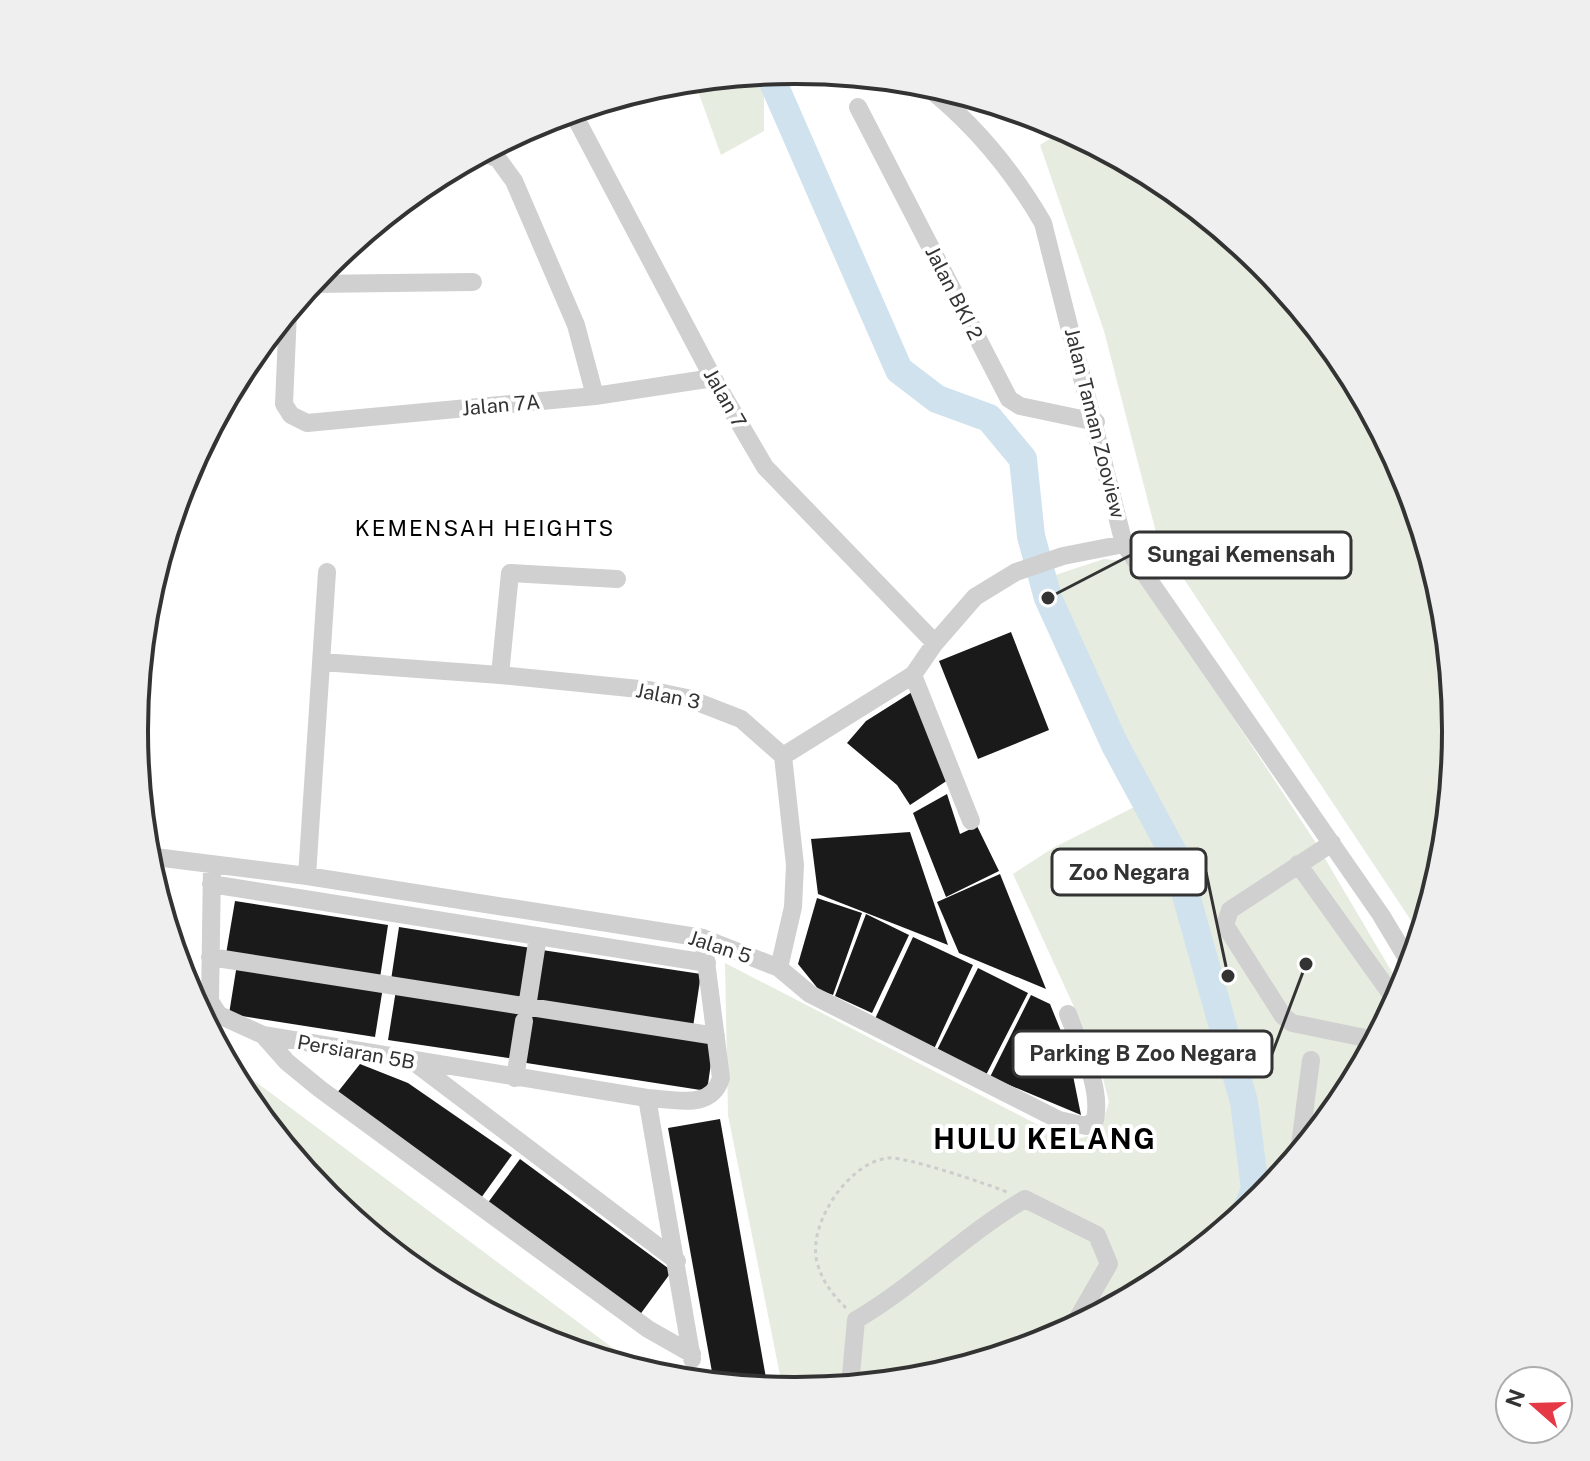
<svg xmlns="http://www.w3.org/2000/svg" width="1590" height="1461" viewBox="0 0 1590 1461" font-family="'Public Sans',sans-serif">
  <rect width="100%" height="100%" fill="#fff"/>
  <path fill="#e6ecdf" d="M777,72L764,90V131L721,155L694,80Z
    M1065,129L1162,182L1262,264L1344,364L1405,478L1443,602L1455,731L1443,860L1420,934L1158,540L1104,331L1040,145Z
    M1104,559L1124,561L1136,570L1314,840L1402,989L1344,1098L1262,1198L1162,1280L1047,1341L923,1378L783,1390L728,1115L725,963L1052,1132C1071,1141 1082,1141 1100,1130L1109,1102L1098,1059L1013,874L1053,848L1152,798L1071,659L1037,581Z
    M225,1059L645,1372C611,1362 574,1354 541,1340C412,1284 292,1184 225,1059Z"/>
  <g fill="none" stroke-linecap="round" stroke-linejoin="round">
    <path stroke="#cfe2ee" stroke-width="28" d="M769,73L899,370L937,399L989,418L1023,459L1031,536L1048,598L1115,745L1175,856L1244,1102L1255,1189L1246,1211"/>
  </g>
  <path fill="#1a1a1a" d="M1011,632L1049,730L978,759L939,661Z
    M912,692L948,780L910,805L897,785L847,743L866,721Z
    M947,794L960,834L977,826L999,871L946,897L913,813Z
    M910,832L948,945L818,894L811,839Z
    M1000,874L1046,989L959,953L937,902Z
    M817,898L862,913L833,995L819,990L798,964Z
    M235,901L388,925L380,978L226,954Z
    M866,914L909,935L872,1013L835,996Z
    M399,927L531,948L522,1001L391,980Z
    M913,937L973,965L934,1049L874,1021Z
    M542,950L701,974L693,1027L534,1002Z
    M237,964L383,987L375,1037L229,1014Z
    M978,968L1028,993L986,1075L937,1050Z
    M396,990L523,1010L515,1059L388,1040Z
    M1031,995L1050,1004L1067,1046L1081,1115L990,1077Z
    M528,1013L714,1042L707,1091L520,1062Z
    M360,1064L408,1083L512,1155L481,1198L337,1093Z
    M720,1119L766,1378L731,1385L714,1383L668,1128Z
    M520,1159L672,1271L639,1316L487,1204Z"/>
  <g fill="none" stroke-linecap="round" stroke-linejoin="round">
    <path stroke="#cdcdcd" stroke-width="3" stroke-dasharray="4 4" stroke-linecap="butt" d="M1350,1086V1085
      M846,1308C832,1294 822,1281 817,1262C807,1224 849,1162 888,1158C905,1156 987,1184 1007,1192"/>
    <path stroke="#d0d0d0" stroke-width="18" d="M922,83C973,122 1011,168 1043,223L1124,544L1381,915L1411,965
      M858,107L1009,399L1020,406L1096,422
      M572,111L713,378L765,467L935,643
      M482,152L498,159L514,181L576,325L595,396
      M311,284L473,282
      M288,312L284,404L291,415L307,423L595,396L713,378
      M322,662L500,675L649,690L687,698L741,719L783,756L795,865L793,907L779,968
      M500,675L510,573L617,579
      M913,675L971,821
      M783,756L913,675L935,643L975,597L1016,572L1063,556L1124,544
      M1332,843L1230,910L1225,925L1283,1016L1292,1023L1375,1040
      M147,856L307,876L703,938L779,968L810,994L1059,1120L1086,1126L1095,1120C1102,1086 1080,1046 1068,1014
      M1298,864L1396,1001
      M212,866L210,1001L219,1015L263,1035L647,1098C675,1099 711,1111 721,1078L703,938
      M307,876L327,572
      M211,884L707,963
      M210,957L716,1036
      M527,1007L538,936
      M263,1035L287,1062L320,1089L648,1329L692,1354
      M418,1065L677,1261
      M515,1078L524,1021
      M647,1098L692,1359
      M1299,1153L1311,1060
      M850,1386L856,1320C917,1284 965,1234 1025,1199L1097,1235L1109,1264L1072,1328"/>
  </g>
  <g text-anchor="middle" dominant-baseline="central" stroke-width="8" stroke-linejoin="round" paint-order="stroke">
    <g font-size="20" fill="#333" stroke="#fff">
      <text transform="translate(954 293) rotate(63)">Jalan BKI 2</text>
      <text transform="translate(725 398) rotate(60)">Jalan 7</text>
      <text transform="translate(501 405) rotate(-5)">Jalan 7A</text>
      <text transform="translate(1095 423) rotate(76)">Jalan Taman Zooview</text>
      <text transform="translate(668 696) rotate(11)">Jalan 3</text>
      <text transform="translate(720 947) rotate(18)">Jalan 5</text>
      <text transform="translate(356 1052) rotate(10)">Persiaran 5B</text>
    </g>
    <g font-size="22" letter-spacing="2" fill="#000" stroke="#fff">
      <text x="485" y="528">KEMENSAH HEIGHTS</text>
    </g>
    <g font-size="28" font-weight="bold" letter-spacing="2" fill="#000" stroke="#fff">
      <text x="1045" y="1138">HULU KELANG</text>
    </g>
  </g>
  <path d="M0 0H1590V1461H0ZM794 84H796A646 646 0 0 1 1442 730V731A646 646 0 0 1 796 1377H794A646 646 0 0 1 148 731V730A646 646 0 0 1 794 84Z" fill="#efefef" fill-rule="evenodd"/>
  <path fill="none" stroke="#333" stroke-width="4" d="M794 84H796A646 646 0 0 1 1442 730V731A646 646 0 0 1 796 1377H794A646 646 0 0 1 148 731V730A646 646 0 0 1 794 84Z"/>
  <path fill="none" stroke="#333" stroke-width="3" d="M1048 598L1131 555M1228 976L1206 872M1306 964L1272 1054"/>
  <g fill="#333" stroke="#fff" stroke-width="3">
    <circle cx="1048" cy="598" r="8"/>
    <circle cx="1228" cy="976" r="8"/>
    <circle cx="1306" cy="964" r="8"/>
  </g>
  <g fill="#fff" stroke="#333" stroke-width="3">
    <rect x="1131" y="532" width="220" height="46" rx="8"/>
    <rect x="1052" y="849" width="154" height="46" rx="8"/>
    <rect x="1013" y="1031" width="259" height="46" rx="8"/>
  </g>
  <g font-size="22" text-anchor="middle" font-weight="bold" fill="#333">
    <text x="1241" y="562">Sungai Kemensah</text>
    <text x="1129" y="880">Zoo Negara</text>
    <text x="1143" y="1061">Parking B Zoo Negara</text>
  </g>
  <g transform="translate(1534 1405) rotate(290)"><circle r="38" fill="#ffffff" stroke="#adadad" stroke-width="2"/>
  <path d="M0-6L14 30L0 20L-14 30Z" fill="#e63946"/>
  <text y="-12" font-size="22" font-weight="bold" text-anchor="middle" fill="#333333">N</text>
  </g>
</svg>
